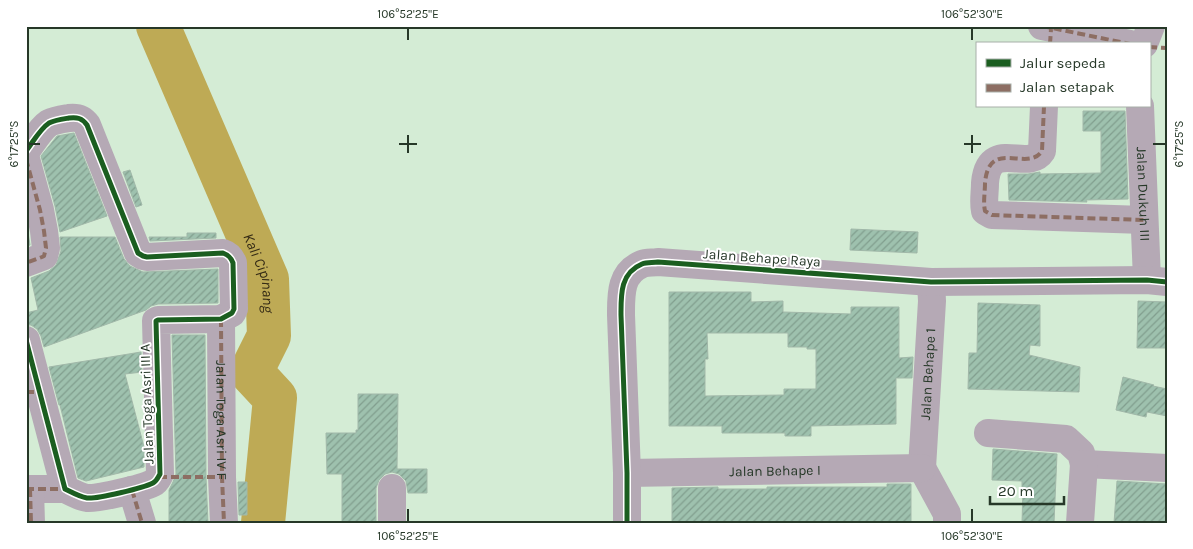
<svg xmlns="http://www.w3.org/2000/svg" width="1193" height="549" viewBox="0 0 1193 549" font-family="Karla,sans-serif">
  <defs>
    <pattern id="building-hatch" width="6" height="6" patternUnits="userSpaceOnUse" patternTransform="scale(1.25)"><rect width="6" height="6" fill="#9ec1ae"/><path d="M-1 1l2-2M0 6l6-6M5 7l2-2" fill="none" stroke="#819e8e"/></pattern>
  </defs>
  <rect width="100%" height="100%" fill="#d4ecd5"/>
  <g fill="none" stroke-linecap="round" stroke-linejoin="round">
    <path stroke="#beaa55" stroke-width="44" id="s1" d="M158,26L267,279L269,336L251,372L275,398L263,523"/>
  </g>
  <path fill="url(#building-hatch)" stroke="#a1b8a9" fill-rule="evenodd" d="M1083,111H1125L1128,199L1086,200L1087,202L1009,200L1008,174H1028L1040,172V174L1101,173V131H1083Z
    M74,133L107,216L60,232L55,206L41,156L57,136Z
    M130,170L142,205L136,207L123,172Z
    M26,221L30,245L26,246Z
    M851,229L918,232L917,253L850,250Z
    M187,233H216V238L150,241L149,237H187Z
    M60,237H115L124,259L130,266L143,272L218,269V303L158,304L151,306L146,310L44,347L41,336L37,329L31,325H26V313L38,310L31,278L49,271L56,265L61,251Z
    M669,292H751V302L783,301V312L851,314V307H899V358L913,357L912,378H896V424L811,426V436H785V433H722V426H669ZM707,333H788V347H807V349H816V389H784V395L705,396V359H708Z
    M1138,301L1167,302V348H1137Z
    M978,303L1040,305V346L1030,345L1029,355L1080,367L1079,392L968,389L969,353H977Z
    M172,335H205L206,477L208,523H169V490L173,482L176,474Z
    M141,352L142,372L125,374L144,447V467L86,481L78,478L60,405H59L49,367Z
    M1123,377L1154,385L1153,386L1167,389V416L1147,412L1146,417L1116,410Z
    M358,394H398L397,469H427V493H408L406,481L399,474L392,472L385,474L379,480L376,488V523H342V474H327L326,433H356V430H358Z
    M993,449L1057,454L1054,523H1022L1023,488H1022V481L992,480Z
    M1117,481L1167,484V523H1114Z
    M238,482H247V515H239Z
    M887,484H911V523H672V488L718,487V489H767V487H887Z"/>
  <g fill="none" stroke-linecap="round" stroke-linejoin="round">
    <g stroke="#b5a9b5" stroke-width="28">
      <path d="M1042,26L1130,44"/>
      <path d="M1144,44L1151,26"/>
      <path d="M1044,106L1042,151C1028,173 989,137 985,183C985,193 983,202 985,211L992,215L1144,220"/>
      <path id="s2" d="M1140,106L1147,280"/>
      <path d="M26,151C33,142 40,129 49,123C55,120 63,119 69,118C77,117 82,118 87,125L138,253L143,256L147,257L223,253C229,255 231,258 233,263L234,309L232,313L221,319L158,320L156,321L160,474C158,477 157,481 153,483C143,488 98,499 87,498C80,497 71,492 65,489L26,340"/>
      <path d="M26,159L40,210L44,231L46,248L44,256L42,257L26,263"/>
      <path id="s3" d="M221,319L222,477L224,523"/>
      <path d="M988,433L1066,439L1081,453L1084,464L1167,468"/>
      <path id="s4" d="M922,468L932,301L931,282"/>
      <path d="M922,468L947,514V523"/>
      <path id="s5" d="M627,473L922,468"/>
      <path d="M392,488V523"/>
      <path d="M26,489H65"/>
      <path d="M30,489L31,523"/>
      <path d="M132,490L142,523"/>
      <path d="M627,523V473L621,315C621,295 620,273 642,264C647,262 653,263 658,262L931,282L1147,280L1167,282"/>
      <path d="M1080,523L1084,464"/>
    </g>
    <path stroke="#8d6e63" stroke-width="4" stroke-dasharray="8 4" stroke-linecap="butt" d="M1042,26L1130,44
      M1050,44L1051,29
      M1149,47L1167,48
      M1044,106L1042,151C1028,173 989,137 985,183C985,193 983,202 985,211L992,215L1144,220
      M26,159L40,210L44,231L46,248L44,256L42,257L26,263
      M221,319L222,477L224,523
      M26,392H39
      M159,477H222
      M26,489H65
      M30,489L31,523
      M132,490L142,523"/>
    <defs>
      <path id="cycleway" d="M26,151C33,142 40,129 49,123C55,120 63,119 69,118C77,117 82,118 87,125L138,253L143,256L147,257L223,253C229,255 231,258 233,263L234,309L232,313L221,319L158,320L156,321L160,474C158,477 157,481 153,483C143,488 98,499 87,498C80,497 71,492 65,489L26,340
        M627,523V473L621,315C621,295 620,273 642,264C647,262 653,263 658,262L931,282L1147,280L1167,282"/>
    </defs>
    <use href="#cycleway" stroke="#fff" stroke-width="8"/>
    <use href="#cycleway" stroke="#1b5e20" stroke-width="5"/>
  </g>
  <path fill="none" stroke="#263828" stroke-width="2" d="M408,28V40M972,28V40M408,135V153M972,135V153M28,144H40M399,144H417M964,144H981M1153,144H1166M408,509V522M972,509V522"/>
  <g text-anchor="middle" dominant-baseline="central" stroke-width="4" stroke-linejoin="round" paint-order="stroke">
    <g font-size="14" fill="#263828" stroke="#fff">
      <text stroke="none"><textPath href="#s2" startOffset="88">Jalan Dukuh III</textPath></text>
      <text transform="translate(762 258) rotate(4)">Jalan Behape Raya</text>
      <text stroke="none"><textPath href="#s4" startOffset="94">Jalan Behape 1</textPath></text>
      <text transform="translate(147 404) rotate(-92)">Jalan Toga Asri III A</text>
      <text stroke="none"><textPath href="#s3" startOffset="101">Jalan Toga Asri IV F</textPath></text>
      <text stroke="none"><textPath href="#s5" startOffset="148">Jalan Behape I</textPath></text>
    </g>
    <g font-size="15" font-style="italic" fill="#362c16" stroke="#fff">
      <text stroke="none"><textPath href="#s1" startOffset="268">Kali Cipinang</textPath></text>
    </g>
  </g>
  <rect width="1193" height="549" fill="none" stroke="#ffffff" stroke-width="55"/>
  <rect x="976" y="42" width="175" height="65" fill="#ffffff" stroke="#a8afa9"/>
  <rect x="986" y="59" width="25" height="8" fill="#1b5e20" stroke="#a8afa9"/>
  <text x="1020" y="68" font-size="15" fill="#263828">Jalur sepeda</text>
  <rect x="986" y="84" width="25" height="8" fill="#8d6e63" stroke="#a8afa9"/>
  <text x="1020" y="92" font-size="15" fill="#263828">Jalan setapak</text>
  <path d="M990 496v8h74v-8" fill="none" stroke="#263828" stroke-width="2.5"/>
  <text x="998" y="496" font-size="15" fill="#263828" stroke="#ffffff" stroke-width="4" paint-order="stroke">20 m</text>
  <rect x="28" y="28" width="1138" height="494" fill="none" stroke="#263828" stroke-width="2"/>
  <g font-size="12" text-anchor="middle" fill="#263828">
    <text x="408" y="18">106°52'25"E</text>
    <text x="972" y="18">106°52'30"E</text>
    <text transform="translate(14 144) rotate(-90)" y="4">6°17'25"S</text>
    <text transform="translate(1179 144) rotate(-90)" y="4">6°17'25"S</text>
    <text x="408" y="540">106°52'25"E</text>
    <text x="972" y="540">106°52'30"E</text>
  </g>
</svg>
